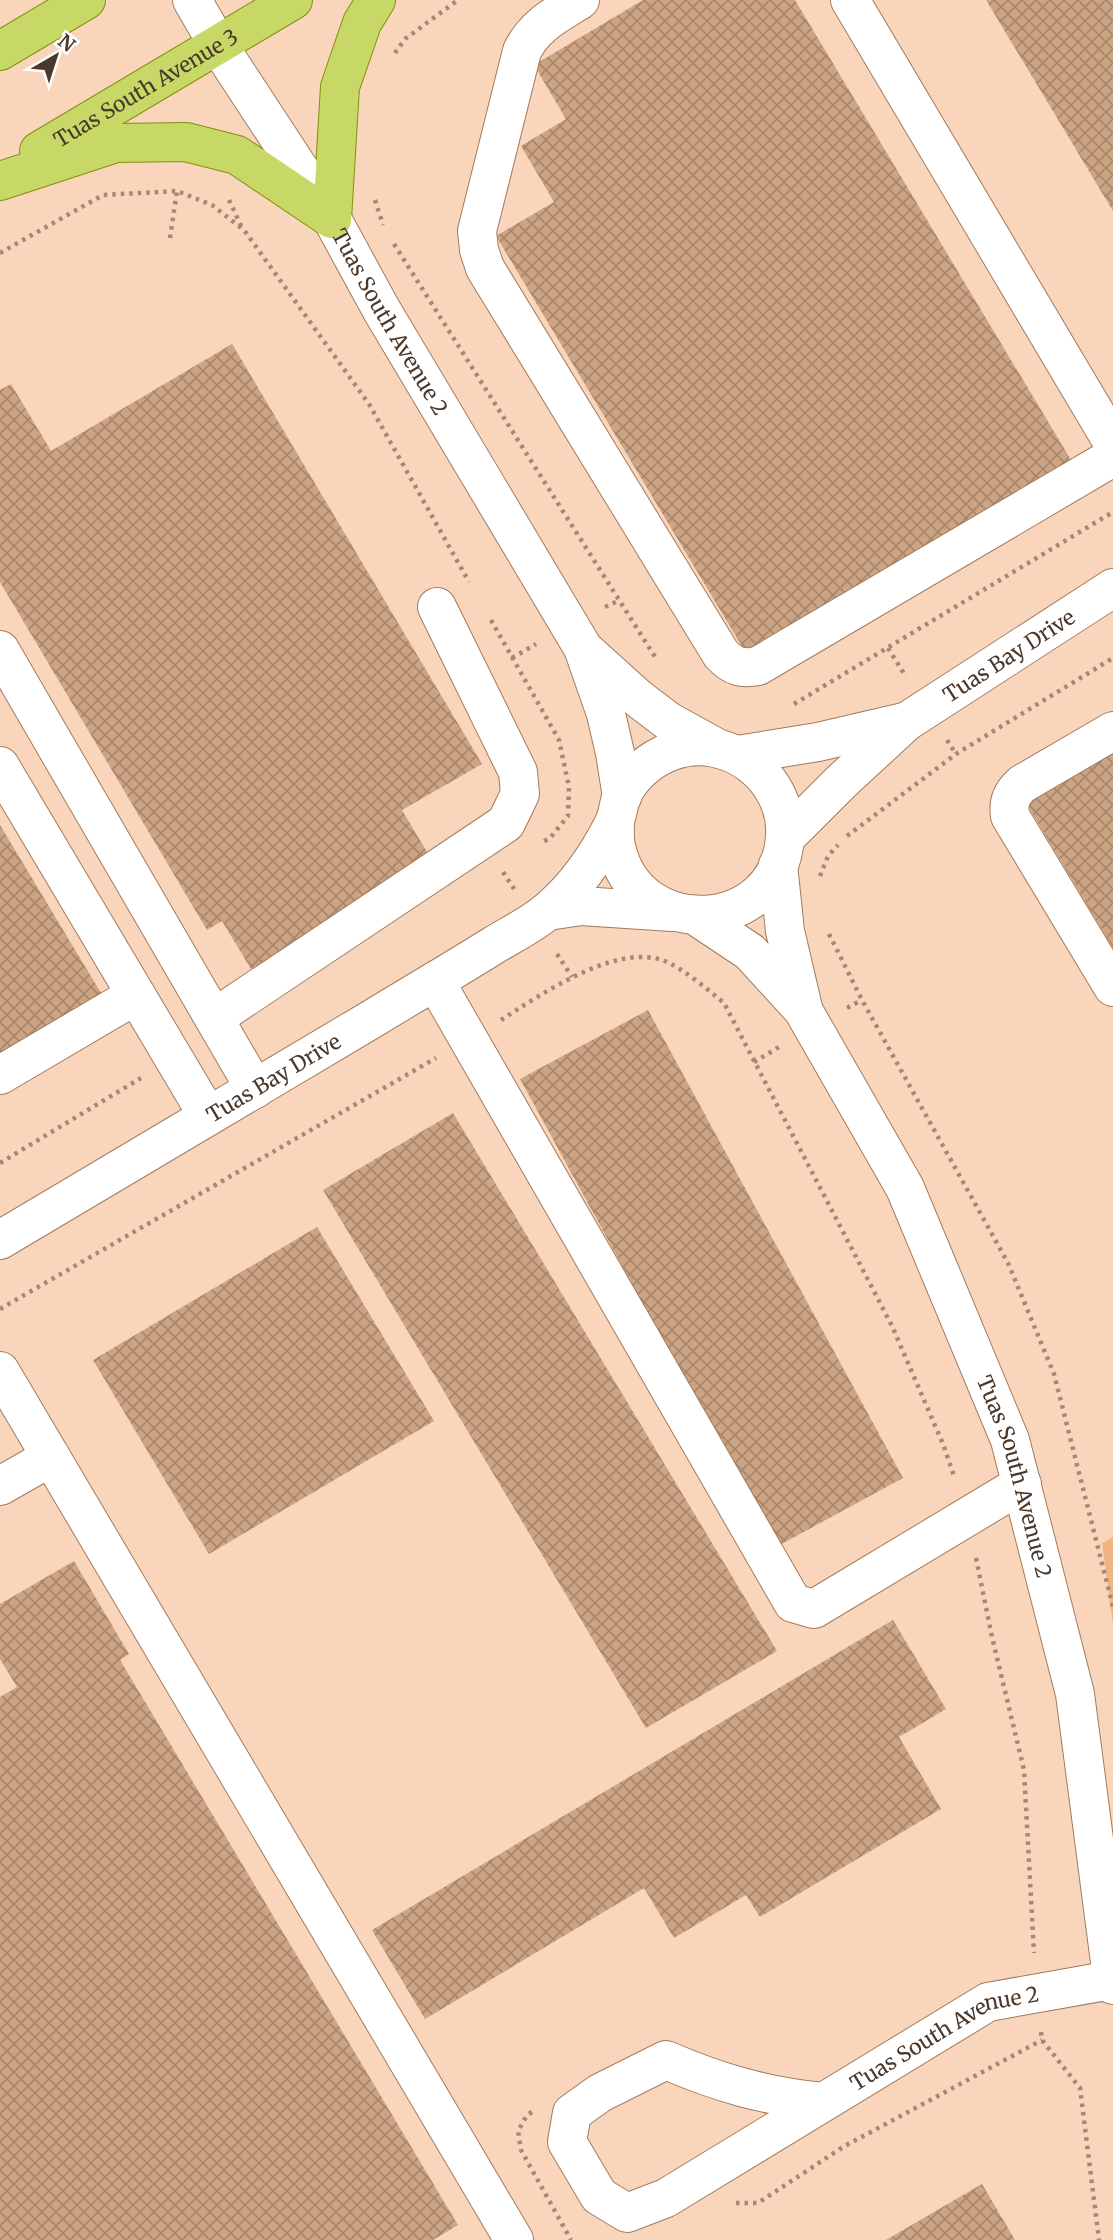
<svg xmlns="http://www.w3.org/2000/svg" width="1113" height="2240" viewBox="0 0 1113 2240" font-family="Merriweather,serif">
  <defs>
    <pattern id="building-cross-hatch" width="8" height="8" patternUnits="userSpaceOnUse" patternTransform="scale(1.75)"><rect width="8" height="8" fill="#cda483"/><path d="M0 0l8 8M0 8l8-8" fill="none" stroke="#a8876b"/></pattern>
  </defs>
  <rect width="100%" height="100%" fill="#f9d6bb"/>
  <path fill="#f1b585" d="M1113,1537V1626L1102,1543Z"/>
  <path fill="url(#building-cross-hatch)" d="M643,0H795L1071,460L746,653L496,236L554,202L521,146L566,119L534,65Z
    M986,0H1113V211Z
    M232,344L482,764L402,810L433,862L251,969L222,921L207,930L0,582V390L11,384L51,451Z
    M1113,738V948L1020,793Z
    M0,825L101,993L0,1053Z
    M648,1010L903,1478L776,1547L520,1079Z
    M453,1113L777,1651L646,1728L323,1190Z
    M317,1227L434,1421L209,1554L93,1360Z
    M74,1561L129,1654L120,1660L458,2225L433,2240H0V1697L17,1687L0,1659V1604Z
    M893,1620L946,1709L899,1737L941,1809L760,1917L746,1895L674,1938L644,1888L425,2019L372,1930Z
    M982,2184L1015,2240H886Z"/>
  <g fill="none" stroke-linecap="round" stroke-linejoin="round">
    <defs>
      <g id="minor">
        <path id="s1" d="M192,0L218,45L332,219L381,309L583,648L606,714L615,753L622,797"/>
        <path d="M580,0C556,15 535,25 522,51L477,231L479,250L485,268L721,654C733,667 742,669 758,666L1113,457"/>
        <path d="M850,0L1113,443"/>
        <path d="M0,650L255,1089"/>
        <path d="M587,652L639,699L668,721L717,748"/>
        <path d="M1113,731L1022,784C1011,794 1008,802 1010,816L1113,987"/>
        <path d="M738,755L818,742L904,722"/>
        <path d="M0,766L208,1116"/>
        <path id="s2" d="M785,838L841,782L906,722L1113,588"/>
        <path d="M778,865L785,931L803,1008"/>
        <path d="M548,911L581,906L672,912"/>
        <path id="s3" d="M696,916L750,952L803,1010L905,1188L1010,1440L1075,1694L1113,1985"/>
        <path d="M435,981L793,1603L814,1609L1022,1484"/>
        <path d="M214,1018L506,823L520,794L518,772L437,607"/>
        <path d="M0,1075L136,995"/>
        <path id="s4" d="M0,1240C124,1166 248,1093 372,1019C413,994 454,970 494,945C512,934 533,924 549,910C576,887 598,855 614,823C618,815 618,806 621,798C630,776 650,759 672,751C728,731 789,778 785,837C779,935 636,943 616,846C614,838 615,829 615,820"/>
        <path d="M0,1371L514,2240"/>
        <path d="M0,1486L51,1457"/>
        <path id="s5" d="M823,2102C765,2096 719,2083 666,2060L600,2093L572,2113L567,2142L599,2196L627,2213L666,2198L988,2002L1112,1980"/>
      </g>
      <g id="major">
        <path d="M0,51L86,0"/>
        <path id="s6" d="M39,151L293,0"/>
        <path d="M0,181L116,143L186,142L237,155L332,219"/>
        <path d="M332,219L340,87L362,23L376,0"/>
      </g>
    </defs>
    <use href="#minor" stroke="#a37b5c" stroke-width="40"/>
    <use href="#major" stroke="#848f0f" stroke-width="40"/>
    <path stroke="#a48975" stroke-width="4.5" stroke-dasharray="3.5 5" stroke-linecap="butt" d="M395,53L405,39L458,0
      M229,200L243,230
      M375,200L383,225
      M170,238L177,191
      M394,244L657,660
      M0,253L103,195L177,191L212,205L244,230L369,404L469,582
      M605,607L620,600
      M491,620L559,740L569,787L568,816L550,838L541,843
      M888,648L906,677
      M512,658L536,644
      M794,704L1113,512
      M947,740L956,754
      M847,836L956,754L1113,658
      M503,872L514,889
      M820,876L828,856L838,845
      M829,934L862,1000L1008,1263L1054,1374L1113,1607
      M557,954L572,977
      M847,1008L862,1000
      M501,1020C540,995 614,944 662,960C682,967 708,990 724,1003L892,1326L943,1444L955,1479
      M754,1062L779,1047
      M0,1163L141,1078
      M0,1309L436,1058
      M976,1558L992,1637L1024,1770L1034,1953
      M1041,2032L1042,2040L1080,2088L1099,2240
      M532,2112L527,2115L518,2131L521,2150L571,2240
      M736,2203H758L843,2147L1042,2040"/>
    <use href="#minor" stroke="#fff" stroke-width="38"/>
    <use href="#major" stroke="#c8d866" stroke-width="38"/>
  </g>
  <g text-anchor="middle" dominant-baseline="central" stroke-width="5" stroke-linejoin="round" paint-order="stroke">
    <g font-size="21" fill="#49382b" stroke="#fff">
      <text stroke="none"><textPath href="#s6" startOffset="124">Tuas South Avenue 3</textPath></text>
      <text stroke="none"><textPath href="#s1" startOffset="378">Tuas South Avenue 2</textPath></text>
      <text stroke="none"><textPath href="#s2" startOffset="290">Tuas Bay Drive</textPath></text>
      <text stroke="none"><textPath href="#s4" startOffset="318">Tuas Bay Drive</textPath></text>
      <text stroke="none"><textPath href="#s3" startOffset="658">Tuas South Avenue 2</textPath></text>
      <text stroke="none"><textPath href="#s5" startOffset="761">Tuas South Avenue 2</textPath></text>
    </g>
  </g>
  <g transform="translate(56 56) rotate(39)" stroke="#ffffff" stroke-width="5" paint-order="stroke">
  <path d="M0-5L12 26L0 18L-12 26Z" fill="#49382b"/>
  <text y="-10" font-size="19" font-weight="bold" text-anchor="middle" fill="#49382b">N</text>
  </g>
</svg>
